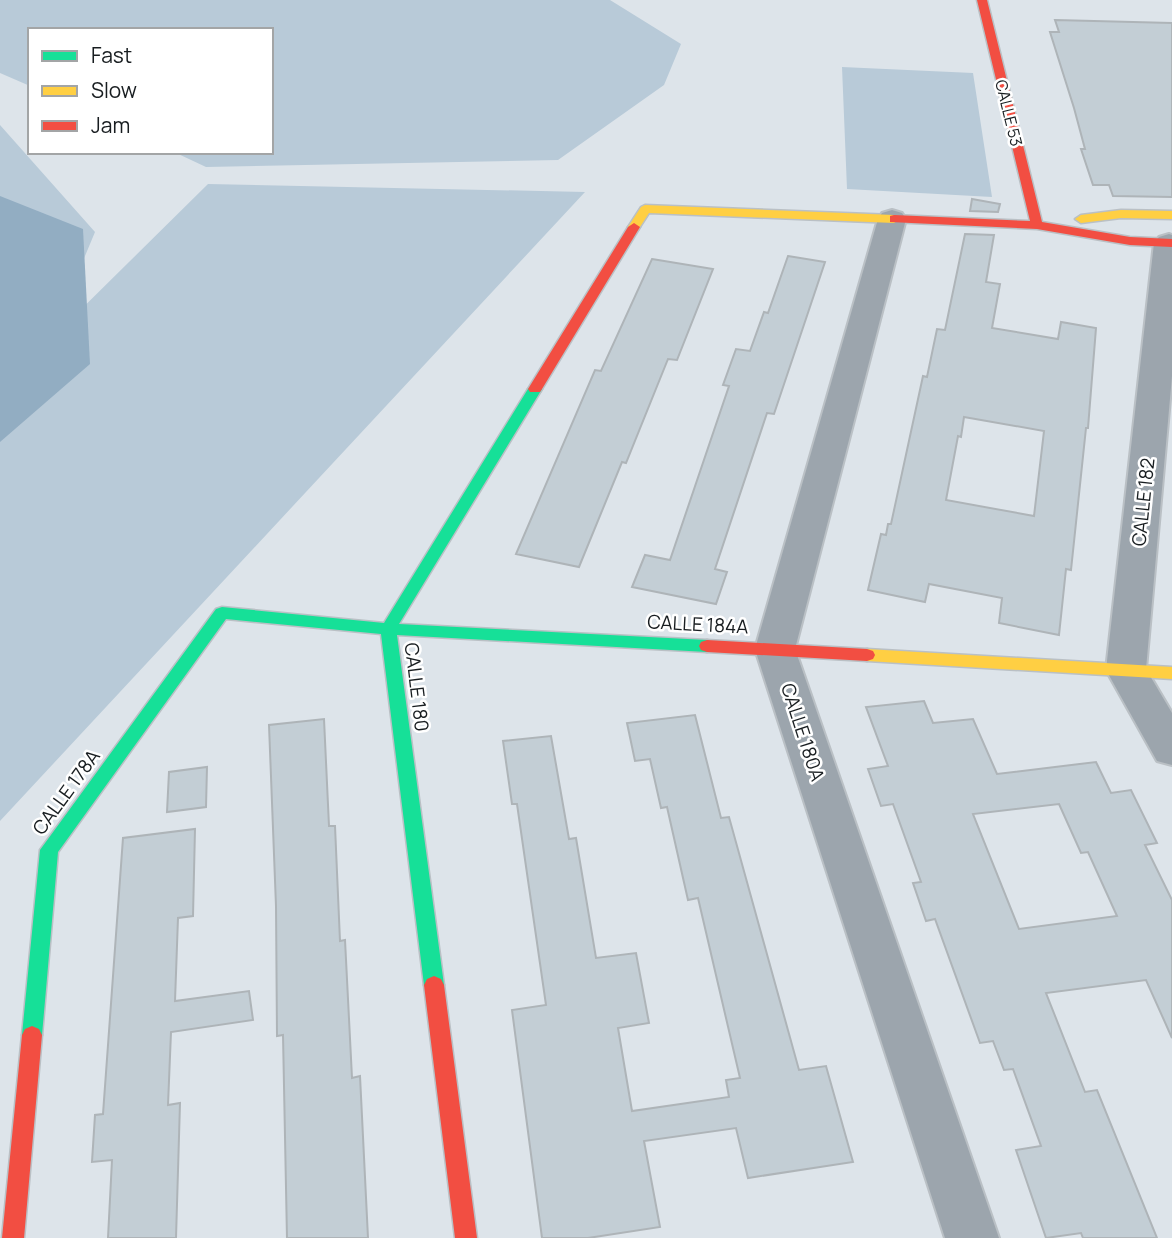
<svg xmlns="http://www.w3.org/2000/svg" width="1172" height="1238" viewBox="0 0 1172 1238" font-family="Manrope,sans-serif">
  <rect width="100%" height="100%" fill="#dde4ea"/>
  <path fill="#b8cad8" d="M0,0H610L681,44L664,85L558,160L206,167L174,152H271V30H30V86L0,73Z
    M842,67L973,73L992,197L847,189Z
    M0,125L95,232L50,340L208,184L585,192L0,821Z"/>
  <path fill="#92adc2" d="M0,196L83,229L90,364L0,442Z"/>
  <path fill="#c3ced5" stroke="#aeb4b8" stroke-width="2" fill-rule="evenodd" d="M1055,20L1172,23V197L1113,196L1109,185H1093L1081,149H1085L1074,108L1050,32H1059Z
    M972,199L1000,204L998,212L970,211Z
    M965,234L994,235L986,282L1000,284L992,328L1058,339L1061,322L1096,328L1088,428H1086L1071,570L1066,569L1059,635L999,623L1002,598L929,584L925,602L868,590L881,534L886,535L888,524H891L923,376L927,377L937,329L945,330ZM964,417L1044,431L1034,516L946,500L958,436L961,437Z
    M788,256L825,262L774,414L767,413L715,569L727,572L716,604L632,587L645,555L670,560L729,386L723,385L736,349L750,351L764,312L768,313Z
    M652,259L713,269L677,360L668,359L626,463L622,462L579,567L516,554L595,370L601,371Z
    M924,701L933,723L973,719L997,774L1096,762L1111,793L1131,790L1157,843L1145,845L1172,900V1038L1146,980L1046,993L1085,1092L1097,1090L1157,1238H1083L1081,1233L1046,1238L1016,1150L1041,1146L1013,1069L1004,1070L993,1041L980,1043L935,919L926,921L913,883L921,882L893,804L881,806L868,769L888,766L866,707ZM1059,804L1081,853L1088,852L1117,916L1019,929L973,814Z
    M695,715L721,818L729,817L799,1070L826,1066L853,1162L748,1178L736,1128L644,1141L660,1227L588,1238H542L512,1010L546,1005L517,804H512L503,741L551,736L569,839L576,838L596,958L636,953L649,1023L618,1028L632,1111L729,1097L726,1080L740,1078L698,898L688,900L667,807L661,808L650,759L635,761L627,723Z
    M324,719L329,826H335L340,941L345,940L352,1078L360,1076L368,1238H287L283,1035L277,1036L276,906L269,725Z
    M207,767L206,807L167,812L169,772Z
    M195,829L193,916L178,918L175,1001L249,991L253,1020L171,1032L168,1105L180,1103L176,1238H108L112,1160L92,1162L95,1115L103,1114L123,838Z"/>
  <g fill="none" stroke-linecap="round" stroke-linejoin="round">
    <defs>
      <path id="street" d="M892,210L902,213L906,219L795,649L999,1238H945L755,649L878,219L882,213Z
        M1169,234L1172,235V376L1146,669L1172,713V765L1157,761L1106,670L1154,243L1159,237Z"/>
      <path id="fast" d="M535,385L542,389L399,624L707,640L713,642L715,646L713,650L707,652L397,635L444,985L441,991L434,994L427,991L424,985L381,634L226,619L58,852L42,1035L39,1041L32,1044L25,1041L22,1035L40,850L216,609L222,607L384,623L528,389Z"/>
      <path id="slow" d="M645,205L894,215L900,219L894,223L649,213L638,230H630L628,227L641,207Z
        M1121,210L1172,211V219L1121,218L1081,223L1075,219L1081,215Z
        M867,649L1172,667V679L867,661L861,659L859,655L861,651Z"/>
      <path id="jam" d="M977,0H987L1042,222L1130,237L1172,239V247L1130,245L1037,229L890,222V216L894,215L1030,221Z
        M634,223L640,227L542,389L540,392H530L528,389L628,227Z
        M707,640L867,649L873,651L875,655L873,659L867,661L707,652L701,650L699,646L701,642Z
        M434,976L441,979L444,985L477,1238H455L424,985L427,979Z
        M32,1026L39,1029L42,1035L24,1238H2L22,1035L25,1029Z"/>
    </defs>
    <use href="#street" stroke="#bac0c5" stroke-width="4"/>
    <use href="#fast" stroke="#bac0c5" stroke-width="3"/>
    <use href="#slow" stroke="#bac0c5" stroke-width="3"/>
    <use href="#jam" stroke="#bac0c5" stroke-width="3"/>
    <use href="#street" fill="#9ca5ad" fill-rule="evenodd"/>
    <use href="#fast" fill="#16e098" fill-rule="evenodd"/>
    <use href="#slow" fill="#ffcf43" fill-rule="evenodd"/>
    <use href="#jam" fill="#f24e42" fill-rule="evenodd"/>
  </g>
  <g text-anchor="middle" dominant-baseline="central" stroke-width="5" stroke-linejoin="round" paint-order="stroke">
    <g font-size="16" fill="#181d20" stroke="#fff">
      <text transform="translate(1009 113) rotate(76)">CALLE 53</text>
    </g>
    <g font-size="19" fill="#181d20" stroke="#fff">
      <text transform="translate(1143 502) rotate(-84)">CALLE 182</text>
      <text transform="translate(698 624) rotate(3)">CALLE 184A</text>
      <text transform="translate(417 687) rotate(83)">CALLE 180</text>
      <text transform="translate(803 732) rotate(72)">CALLE 180A</text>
      <text transform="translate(66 792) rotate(-54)">CALLE 178A</text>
    </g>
  </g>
  <rect x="28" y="28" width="245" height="126" fill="#ffffff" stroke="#a3a5a6" stroke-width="2"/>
  <rect x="42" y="51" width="35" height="10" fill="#16e098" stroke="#a3a5a6" stroke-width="2"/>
  <text x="91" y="63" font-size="21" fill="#181d20">Fast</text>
  <rect x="42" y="86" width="35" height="10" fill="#ffcf43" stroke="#a3a5a6" stroke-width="2"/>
  <text x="91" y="98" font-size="21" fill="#181d20">Slow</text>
  <rect x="42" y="121" width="35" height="10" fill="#f24e42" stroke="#a3a5a6" stroke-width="2"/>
  <text x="91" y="133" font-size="21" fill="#181d20">Jam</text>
</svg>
